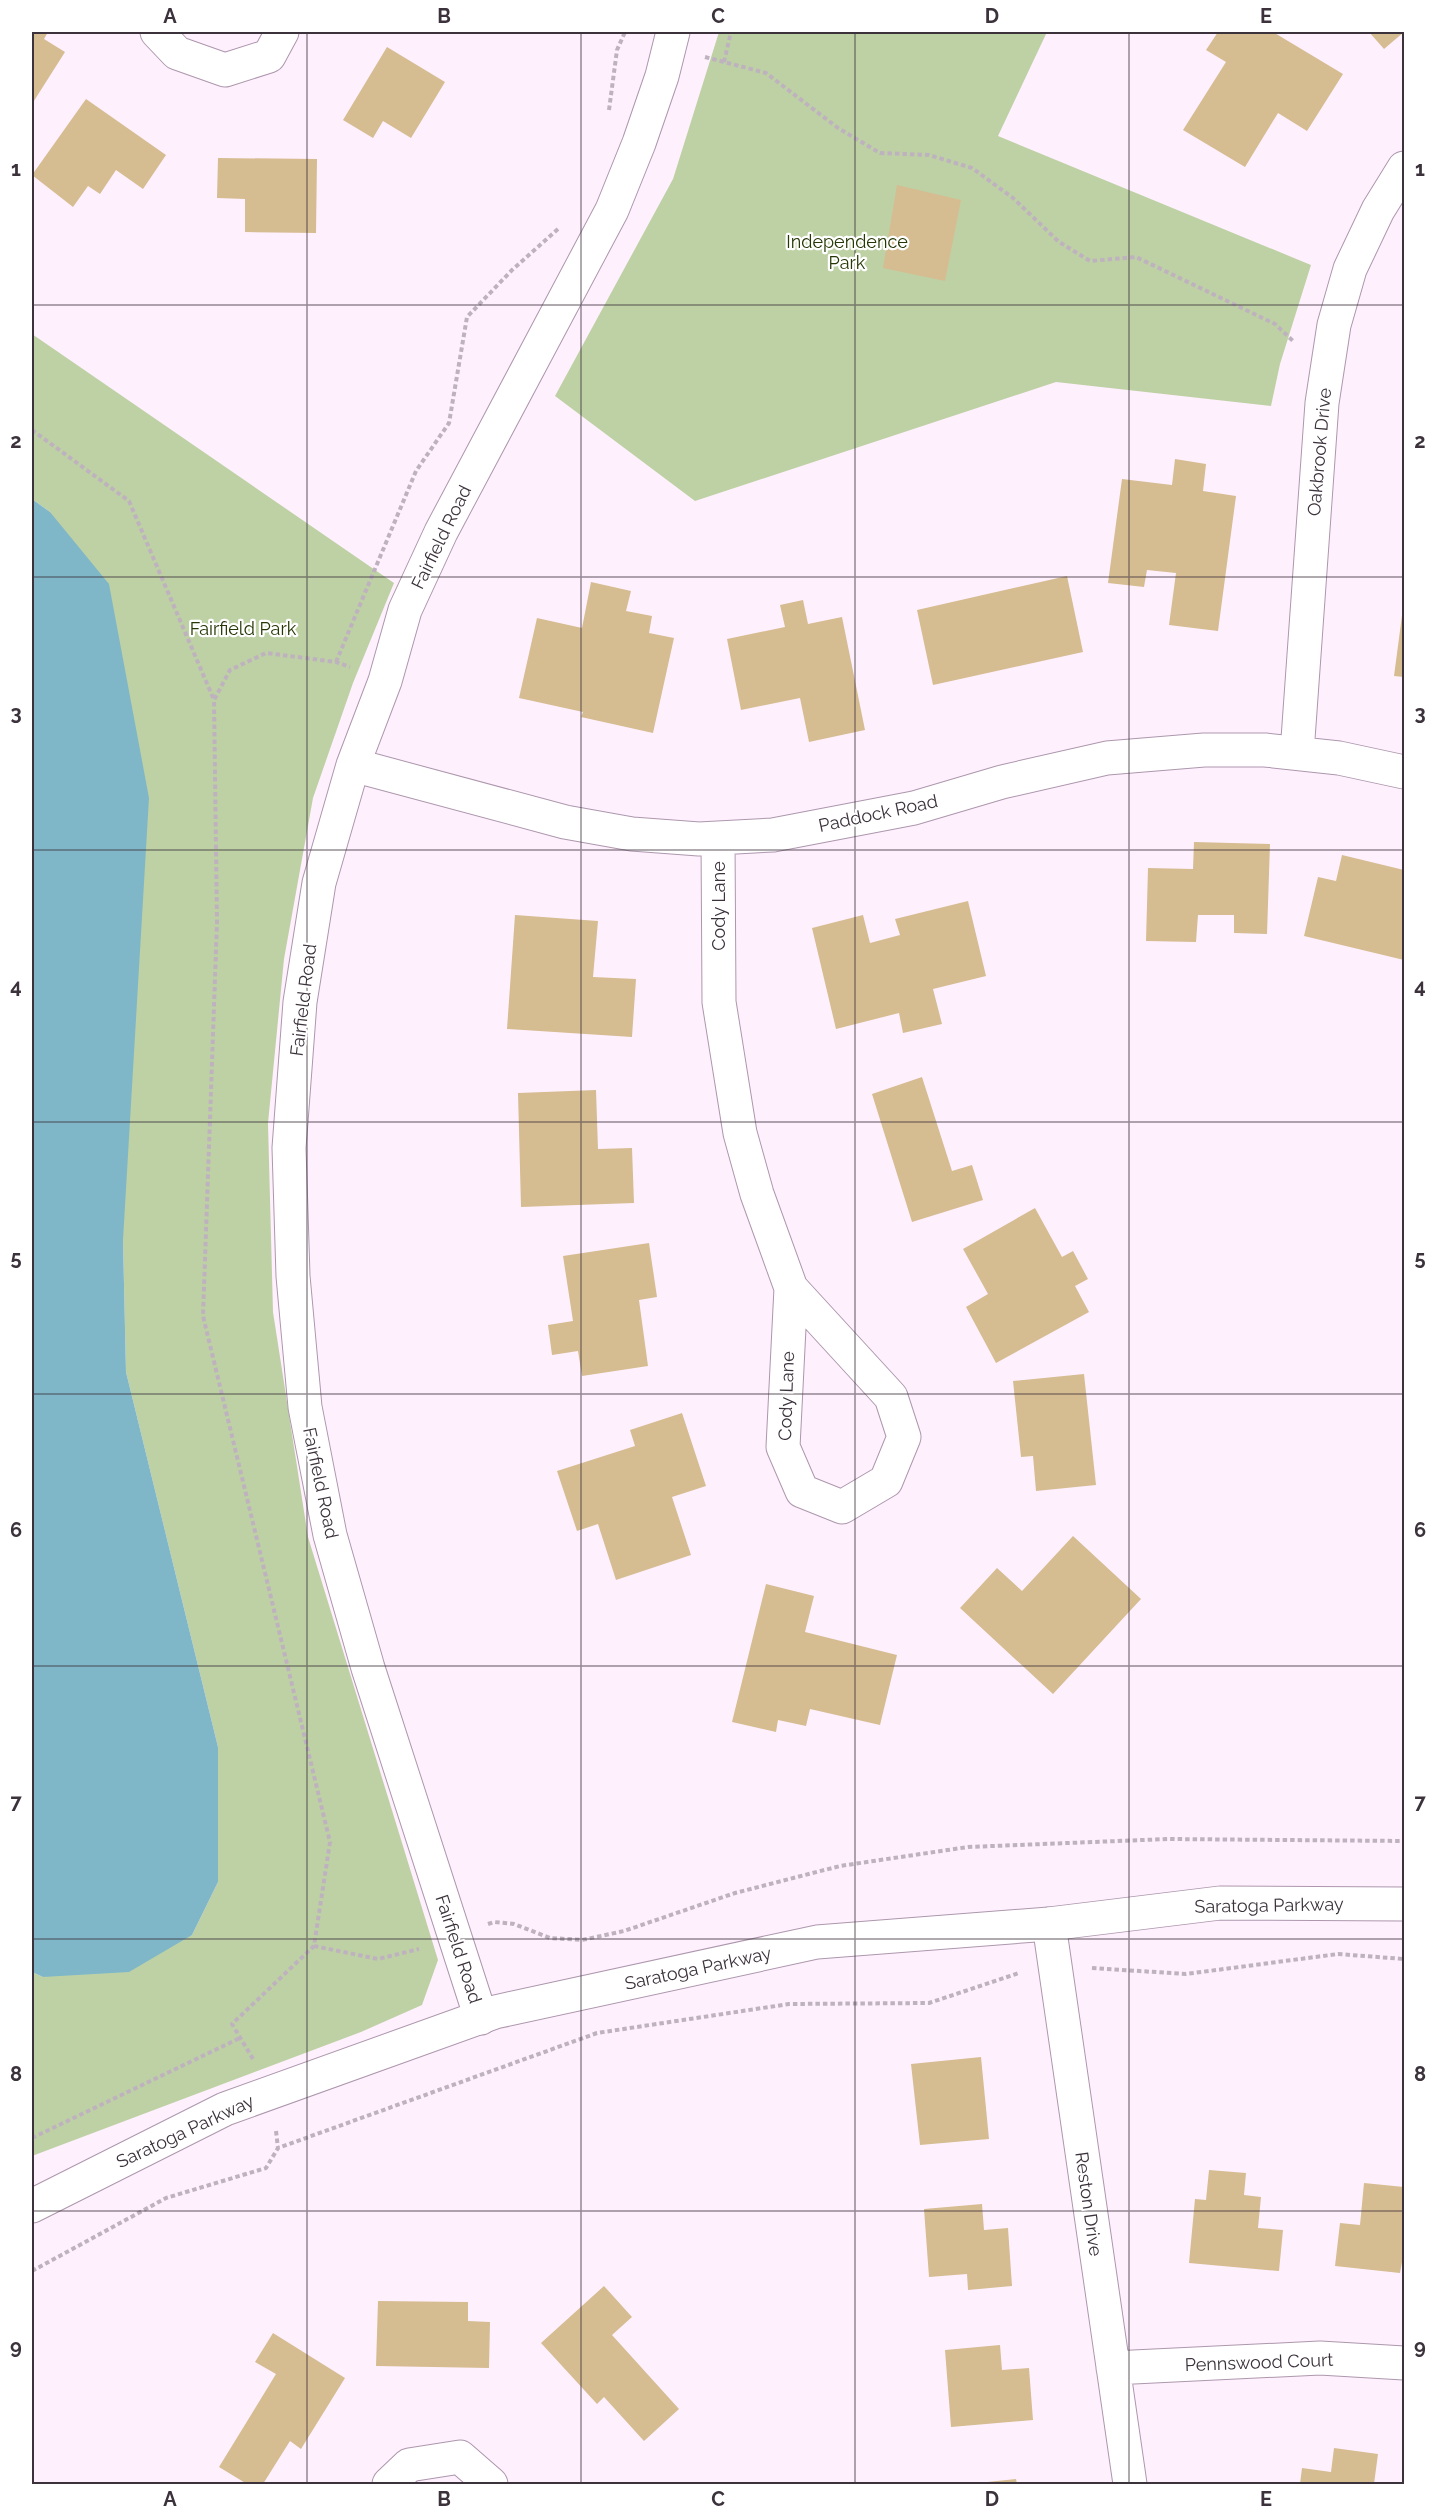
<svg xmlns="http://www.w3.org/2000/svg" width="1436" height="2516" viewBox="0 0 1436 2516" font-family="Raleway,sans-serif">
  <rect width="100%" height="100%" fill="#fff0fe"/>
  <path fill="#bed1a5" d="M719,32H1047L998,136L1311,265L1280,364L1271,406L1056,382L695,501L555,396L673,179Z
    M32,334L394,583L353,683L313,798L284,959L268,1123L273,1312L308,1537L438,1960L422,2005L361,2032L32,2156V1972L43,1977L192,1935L218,1882V1747L126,1372L123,1240L50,512L32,499Z"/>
  <path fill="#7fb7c9" d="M32,499L50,512L109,584L149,798L123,1240L126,1372L218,1747V1882L192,1935L129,1972L43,1977L32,1972Z"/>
  <path fill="#d6bc91" d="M32,32H48L44,39L65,52L32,104Z
    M1218,32H1273L1343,74L1307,131L1278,113L1245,167L1183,130L1226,62L1206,50Z
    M1369,32H1404L1384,49Z
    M387,47L445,82L411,138L383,121L373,138L343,120Z
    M86,99L166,155L143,189L116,170L100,194L88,186L73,207L32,175Z
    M218,158L317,159L316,233L245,232V199L217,198Z
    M897,185L961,200L945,281L883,268Z
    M1175,459L1206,464L1203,491L1236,496L1218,631L1169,625L1176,573L1147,570L1144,587L1108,583L1122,479L1172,485Z
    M1067,576L1083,652L933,685L917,610Z
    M591,582L631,591L626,611L652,616L649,633L674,638L653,733L581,717L583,712L519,698L537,618L582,628Z
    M803,600L808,624L842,617L865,730L809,742L800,698L741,710L727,639L785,627L780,605Z
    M1403,608H1404V677L1394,676Z
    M1194,842L1270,844L1267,934L1234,933V915H1198L1196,942L1146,941L1148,868L1193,869Z
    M1342,855L1404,870V960L1304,936L1318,877L1336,881Z
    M968,901L986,976L933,989L942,1024L903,1033L899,1013L836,1029L812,928L863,915L870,943L900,935L895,919Z
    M515,915L598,921L593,977L636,979L632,1037L507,1029Z
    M922,1077L952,1171L972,1165L983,1200L912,1222L872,1094Z
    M596,1090L598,1149L632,1148L634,1203L521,1207L518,1093Z
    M1035,1208L1062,1257L1073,1251L1088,1279L1075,1286L1089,1312L996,1363L966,1307L988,1294L963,1249Z
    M649,1243L657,1297L639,1300L648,1366L582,1376L578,1351L552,1355L548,1325L573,1321L563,1256Z
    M1084,1374L1096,1485L1036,1491L1033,1456L1021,1457L1013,1381Z
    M682,1413L706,1486L672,1497L691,1555L616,1580L598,1524L577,1531L557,1471L635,1446L630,1430Z
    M1073,1536L1141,1599L1053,1694L960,1608L997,1568L1022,1591Z
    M766,1584L814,1596L805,1632L897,1655L880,1725L810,1709L806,1726L778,1720L776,1732L732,1722Z
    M981,2057L989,2139L920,2145L911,2064Z
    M1209,2170L1246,2173L1244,2195L1261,2197L1258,2228L1283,2230L1279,2271L1189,2263L1195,2199L1206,2200Z
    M1364,2183L1404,2187V2251L1400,2273L1335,2266L1340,2223L1360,2225Z
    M982,2204L984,2230L1008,2228L1012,2286L968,2290L967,2274L929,2277L924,2209Z
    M604,2286L632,2317L612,2335L679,2409L644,2441L604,2397L597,2404L541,2343Z
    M378,2301L468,2302V2321L490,2322L489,2368L376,2366Z
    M273,2333L345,2378L301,2449L290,2441L263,2484H247L219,2467L276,2374L255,2362Z
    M1000,2345L1002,2370L1029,2368L1033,2420L951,2427L945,2350Z
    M1334,2448L1378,2454L1374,2484H1300L1302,2468L1331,2472Z
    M1016,2479L1017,2484H978V2483Z"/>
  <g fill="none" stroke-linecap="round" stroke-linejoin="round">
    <defs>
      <path id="minor" d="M157,32L177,53L225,70L269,56L282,32
        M1297,753L1322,403L1334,325L1350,269L1378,210L1404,168
        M353,765L565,822L632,834L699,839L773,835L914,808L1002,782L1107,758L1204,750H1265L1339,758L1404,772
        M718,838L719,1002L740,1133L757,1194L791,1288L783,1447L802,1491L842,1507L886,1481L904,1437L891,1397L791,1288
        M1049,1924L1130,2484
        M481,2018L368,1668L330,1535L305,1407L293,1276L289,1148L300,1002L319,883L353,765L385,681L405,610L441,532L612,210L639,143L662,76L673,32
        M1113,2368L1320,2358L1404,2363
        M389,2484L409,2465L460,2457L491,2484"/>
      <path id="tertiary" d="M32,2206L225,2109L495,2012L817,1942L1049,1924L1220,1903L1404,1904"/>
    </defs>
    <use href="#minor" stroke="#ad97ad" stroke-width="35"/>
    <use href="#tertiary" stroke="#ad97ad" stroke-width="35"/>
    <path stroke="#bfb2bf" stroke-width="4" stroke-dasharray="4.5 3" stroke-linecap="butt" d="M705,57L766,73L838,128L880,153L929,155L972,168L1013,198L1059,242L1090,261L1136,257L1275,324L1293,341
      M724,62L731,32
      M609,110L617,50L625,32
      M32,430L129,501L214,700
      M336,662L416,471L449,423L467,317L512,270L558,229
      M488,1924L494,1922L514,1924L550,1938L582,1940L624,1931L735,1893L840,1866L968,1847L1168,1839L1404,1841
      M314,1946L378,1959L419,1949
      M1092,1968L1186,1974L1338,1954L1404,1959
      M253,2059L232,2024L314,1946L330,1842L203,1316L217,922L214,700L230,670L266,653L336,662L350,667
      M276,2131L278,2148
      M32,2138L240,2038
      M32,2271L166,2198L266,2168L278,2148L597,2033L789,2004L929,2003L1019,1973"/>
    <use href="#minor" stroke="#fff" stroke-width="33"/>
    <use href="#tertiary" stroke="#fff" stroke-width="33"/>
  </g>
  <path fill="none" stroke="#3b323b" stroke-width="1.5" stroke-opacity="0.55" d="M307,32V2484M581,32V2484M855,32V2484M1129,32V2484M32,305H1404M32,577H1404M32,850H1404M32,1122H1404M32,1394H1404M32,1666H1404M32,1939H1404M32,2211H1404"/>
  <g text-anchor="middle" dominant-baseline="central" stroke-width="4.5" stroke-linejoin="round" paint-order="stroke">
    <g font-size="18" fill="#253704" stroke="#fff">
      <text x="847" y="241">Independence<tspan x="847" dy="21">Park</tspan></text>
      <text x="243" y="628">Fairfield Park</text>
    </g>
    <g font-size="18" fill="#3b323b" stroke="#fff">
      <text transform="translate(1319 452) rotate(-85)">Oakbrook Drive</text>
      <text transform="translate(441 537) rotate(-64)">Fairfield Road</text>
      <text transform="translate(878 813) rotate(-12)">Paddock Road</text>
      <text transform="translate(718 906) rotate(-90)">Cody Lane</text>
      <text transform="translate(303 1000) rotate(-83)">Fairfield Road</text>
      <text transform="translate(786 1396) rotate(-88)">Cody Lane</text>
      <text transform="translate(321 1483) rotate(78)">Fairfield Road</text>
      <text transform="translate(1269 1905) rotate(-1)">Saratoga Parkway</text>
      <text transform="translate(459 1949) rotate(72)">Fairfield Road</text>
      <text transform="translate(698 1968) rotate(-12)">Saratoga Parkway</text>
      <text transform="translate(185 2131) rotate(-25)">Saratoga Parkway</text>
      <text transform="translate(1089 2204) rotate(82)">Reston Drive</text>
      <text transform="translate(1259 2362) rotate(-2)">Pennswood Court</text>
    </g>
  </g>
  <rect width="1436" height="2516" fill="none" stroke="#ffffff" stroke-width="66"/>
  <rect x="33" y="33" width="1370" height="2450" fill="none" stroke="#3b323b" stroke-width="2"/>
  <g font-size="20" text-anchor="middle" font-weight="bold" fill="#3b323b">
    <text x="170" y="23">A</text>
    <text x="444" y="23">B</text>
    <text x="718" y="23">C</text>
    <text x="992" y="23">D</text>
    <text x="1266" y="23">E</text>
    <text x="16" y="176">1</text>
    <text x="1420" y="176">1</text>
    <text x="16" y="448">2</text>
    <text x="1420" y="448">2</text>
    <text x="16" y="720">3</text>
    <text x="1420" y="720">3</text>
    <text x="16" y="993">4</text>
    <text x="1420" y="993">4</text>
    <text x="16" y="1265">5</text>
    <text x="1420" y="1265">5</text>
    <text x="16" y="1537">6</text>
    <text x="1420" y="1537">6</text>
    <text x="16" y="1809">7</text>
    <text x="1420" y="1809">7</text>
    <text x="16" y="2081">8</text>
    <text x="1420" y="2081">8</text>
    <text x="16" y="2354">9</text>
    <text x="1420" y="2354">9</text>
    <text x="170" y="2506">A</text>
    <text x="444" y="2506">B</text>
    <text x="718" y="2506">C</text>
    <text x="992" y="2506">D</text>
    <text x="1266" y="2506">E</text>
  </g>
</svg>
